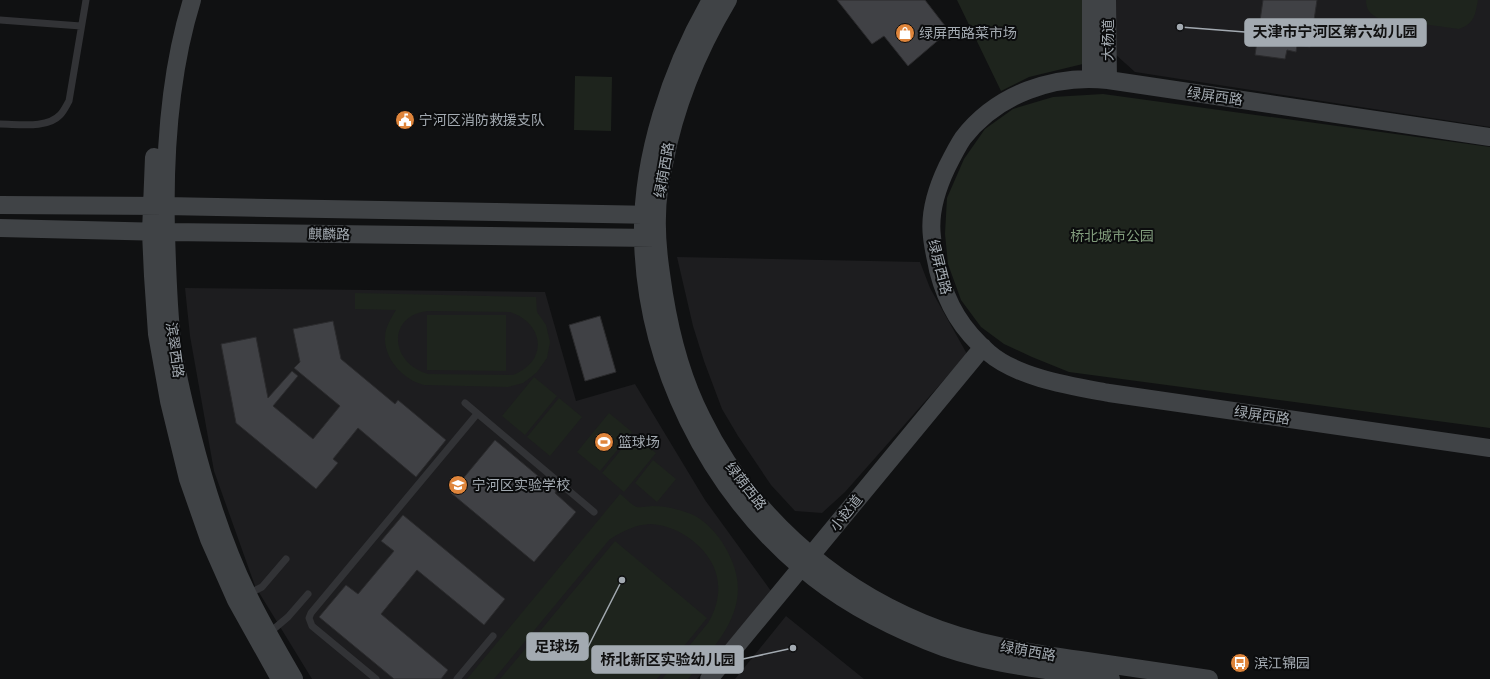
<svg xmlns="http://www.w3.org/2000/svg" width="1490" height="679" viewBox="0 0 1490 679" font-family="'Asap Condensed','Noto Sans SC',sans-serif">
  <rect width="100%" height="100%" fill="#101112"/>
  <path fill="#1d1d1f" d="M1116,0H1490V127L1135,72L1115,54Z
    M677,257L920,262L930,288L967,354L845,492L822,513L795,511L771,485L738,436L722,409L704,361L693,326Z
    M185,288L545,292L576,401L635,384L705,500L771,591L697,679H312L255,586L214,471L190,336Z
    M786,616L864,679H735Z"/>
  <path fill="#1e241d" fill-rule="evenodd" d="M957,0H1085L1087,63L1029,77L1001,91Z
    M1366,0H1478C1475,15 1475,23 1459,29L1378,18C1370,14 1366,10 1366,0Z
    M575,76L612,77L611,131L574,130Z
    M1103,94L1490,147V428L1069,372L1032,357L1004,344L981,327L961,300L948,264L945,234L947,198L964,159L985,129L1013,109L1053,97Z
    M355,293L536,297L537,312L546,325L550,342L547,358L537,372L531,377L523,383L508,387L424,385C401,379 380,355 386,330C388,323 392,316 396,310L355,309ZM428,311L510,312C544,323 549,361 513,375L428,374C389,363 387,315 428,311Z
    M427,315H506V371L427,370Z
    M534,377L557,396L525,435L502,416Z
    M559,398L582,417L550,456L527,437Z
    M609,413L632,432L600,471L577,452Z
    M634,434L656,453L624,492L602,473Z
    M653,460L676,479L657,502L635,483Z
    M620,494C625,497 631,505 637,507C641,508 648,506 652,506C665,506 678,509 691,514C705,520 718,534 725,547C758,603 721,638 688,679H662L708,623C728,589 718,557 686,536C676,529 662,524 649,524C634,525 621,532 609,540L494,679H467Z
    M615,541L707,618L657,679H500Z"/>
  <path fill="#404145" stroke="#2b2b2d" d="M837,0H925L949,31L908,66L884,36L872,44Z
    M1263,0H1317L1310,47L1297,45L1296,52L1287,50L1285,59L1255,55Z
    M600,316L616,372L585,381L569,325Z
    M333,321L341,359L395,404L398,400L446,440L416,477L358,428L333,459L338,463L316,489L236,423L221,344L256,337L268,398L292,371L298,376L273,406L313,439L340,406L294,368L300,362L293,329Z
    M495,440L556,491L555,493L576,512L534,562L451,493Z
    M403,515L505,599L484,625L417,570L381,614L448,670L441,679H394L319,617L346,585L358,594L394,551L381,541Z"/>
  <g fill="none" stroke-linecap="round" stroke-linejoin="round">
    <path stroke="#323336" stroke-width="7" d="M0,20L81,26
      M0,124C18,124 47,129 60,115C64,111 66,106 69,101L86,0
      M465,403L594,512
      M248,594L262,587L286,559
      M269,633L288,617L308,594
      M376,679L312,626L309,618L311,613L477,414
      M457,679L493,636"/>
    <path stroke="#404346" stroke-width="18" d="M192,0C169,74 164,155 166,232C167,268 168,305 172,341C176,373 184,404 192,435C206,490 223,544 248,595C262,624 278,651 294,679
      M711,0C671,69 641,158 643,239C646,364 707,487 802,568C838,599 883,623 927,641C984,665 1050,670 1111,679
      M728,0C697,52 675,105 664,164C660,181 657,199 657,216C656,242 660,268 664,294C671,337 682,379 702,418C747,510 828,584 923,623C973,644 1026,652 1080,660C1123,666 1166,673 1209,679
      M1107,0L1108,80
      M1091,78V0
      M1490,137L1108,80C1054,74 997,94 963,138C957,147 952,157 947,167C937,188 929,214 932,237C933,248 936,259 938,270C947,305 962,330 989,353C1018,378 1072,386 1109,393L1490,448
      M154,157L151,232L153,276L157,334L169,401L188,479L209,539L236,600L280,679
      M0,205L165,206L656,215
      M0,228L166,232L655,238
      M709,679L983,347"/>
  </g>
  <defs>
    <symbol id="shop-disc" viewBox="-11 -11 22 22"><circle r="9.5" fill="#df853b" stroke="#0b0c0d"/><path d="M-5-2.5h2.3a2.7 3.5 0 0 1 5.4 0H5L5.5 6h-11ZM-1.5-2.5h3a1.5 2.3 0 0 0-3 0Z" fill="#fff"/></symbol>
    <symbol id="civic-disc" viewBox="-11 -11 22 22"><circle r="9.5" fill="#df853b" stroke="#0b0c0d"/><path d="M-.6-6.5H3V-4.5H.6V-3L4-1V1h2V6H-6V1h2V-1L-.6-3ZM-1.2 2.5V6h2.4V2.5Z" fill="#fff"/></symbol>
    <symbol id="stadium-disc" viewBox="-11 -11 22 22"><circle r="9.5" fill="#df853b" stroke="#0b0c0d"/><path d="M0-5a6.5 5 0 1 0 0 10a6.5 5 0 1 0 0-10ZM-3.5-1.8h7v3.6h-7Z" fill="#fff"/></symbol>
    <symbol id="school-disc" viewBox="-11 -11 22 22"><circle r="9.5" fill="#df853b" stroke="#0b0c0d"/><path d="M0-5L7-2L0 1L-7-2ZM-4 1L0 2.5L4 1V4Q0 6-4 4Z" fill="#fff"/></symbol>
    <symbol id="bus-disc" viewBox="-11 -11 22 22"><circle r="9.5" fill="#df853b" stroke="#0b0c0d"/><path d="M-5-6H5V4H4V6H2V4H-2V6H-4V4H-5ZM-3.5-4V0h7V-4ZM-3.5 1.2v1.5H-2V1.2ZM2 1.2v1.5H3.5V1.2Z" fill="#fff"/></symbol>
  </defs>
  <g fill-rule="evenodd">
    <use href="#shop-disc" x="894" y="22" width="22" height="22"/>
    <use href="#civic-disc" x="394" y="109" width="22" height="22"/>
    <use href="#stadium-disc" x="593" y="431" width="22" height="22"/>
    <use href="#school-disc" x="447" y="474" width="22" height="22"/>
    <use href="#bus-disc" x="1229" y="652" width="22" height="22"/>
  </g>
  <g text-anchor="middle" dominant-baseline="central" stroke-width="4" stroke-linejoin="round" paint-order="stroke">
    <g font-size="14" fill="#a3aab1" stroke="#0b0c0d" text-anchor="start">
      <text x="919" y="33">绿屏西路菜市场</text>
      <text x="419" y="120">宁河区消防救援支队</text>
      <text x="618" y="442">篮球场</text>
      <text x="472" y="485">宁河区实验学校</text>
      <text x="1254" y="663">滨江锦园</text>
    </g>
    <g font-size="14" fill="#a3aab1" stroke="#0b0c0d">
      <text transform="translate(1108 40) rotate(-90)">大杨道</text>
      <text transform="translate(1215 96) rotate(8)">绿屏西路</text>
      <text transform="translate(664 170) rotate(-80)">绿荫西路</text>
      <text transform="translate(329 234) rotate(1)">麒麟路</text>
      <text transform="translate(940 267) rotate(76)">绿屏西路</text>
      <text transform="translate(175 350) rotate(82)">滨翠西路</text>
      <text transform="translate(1262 415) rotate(8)">绿屏西路</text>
      <text transform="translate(746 486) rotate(52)">绿荫西路</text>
      <text transform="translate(846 513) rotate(-51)">小赵道</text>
      <text transform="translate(1028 651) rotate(10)">绿荫西路</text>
    </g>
    <g font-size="14" fill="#809b7b" stroke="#0b0c0d">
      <text x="1112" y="236">桥北城市公园</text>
    </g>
  </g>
  <path fill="none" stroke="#a3aab1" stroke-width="1.5" d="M1180 27L1245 32M622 580L588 647M793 648L743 659"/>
  <g fill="#a3aab1" stroke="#0b0c0d" stroke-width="1.5">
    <circle cx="1180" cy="27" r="4"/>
    <circle cx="622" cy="580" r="4"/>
    <circle cx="793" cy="648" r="4"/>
  </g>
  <g fill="#a3aab1" stroke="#a3aab1" stroke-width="1.5">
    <rect x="1245" y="19" width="181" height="27" rx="4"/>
    <rect x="527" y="633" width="61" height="27" rx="4"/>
    <rect x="592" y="646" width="151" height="27" rx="4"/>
  </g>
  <g font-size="15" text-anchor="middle" font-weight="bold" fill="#111">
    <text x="1335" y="37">天津市宁河区第六幼儿园</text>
    <text x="557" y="652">足球场</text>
    <text x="668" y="665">桥北新区实验幼儿园</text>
  </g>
</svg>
